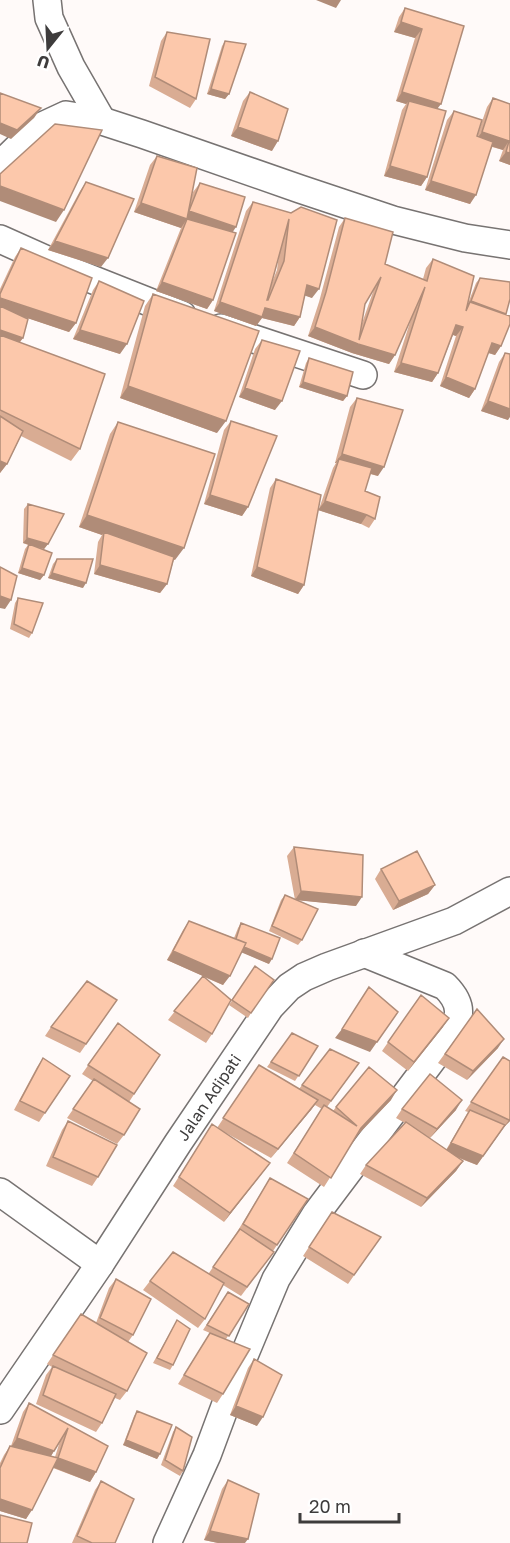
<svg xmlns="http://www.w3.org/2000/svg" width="510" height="1543" viewBox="0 0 510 1543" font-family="'Golos Text',sans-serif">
  <rect width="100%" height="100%" fill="#fffaf9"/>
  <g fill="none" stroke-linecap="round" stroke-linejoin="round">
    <defs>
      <g id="minor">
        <path d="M47,0L49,18L71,67L102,121"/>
        <path d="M0,165L38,128L66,115L102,121L142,134L300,189L393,220L465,238L510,245"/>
        <path d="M0,239L76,273L182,315"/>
        <path d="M221,328L363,375"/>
        <path d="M0,1192L100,1264"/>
        <path id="s1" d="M0,1410L100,1264L178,1143L270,1007L289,987L304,977L327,967L454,921L510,891"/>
        <path d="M167,1543L207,1455L243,1358L276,1279L316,1214L444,1044C459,1020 467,1008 445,986L364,953"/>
      </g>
    </defs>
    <use href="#minor" stroke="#777372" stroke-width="30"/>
    <use href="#minor" stroke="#fff" stroke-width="27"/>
  </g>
  <path fill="#d9ac93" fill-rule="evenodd" d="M405,8L464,26L437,109L427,177L421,186L384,176L402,110L406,104L396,101L415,38L394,32L399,17Z
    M167,32L196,99L190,108L149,86L161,41Z
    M225,41L229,94L225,99L207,94L222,46Z
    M250,92L272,151L231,136L243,101Z
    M493,98L510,104V165L499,161L503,150L492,147L470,204L425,190L447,120L454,111L477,136L487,107Z
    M157,156L191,198L193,192L200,183L233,232L213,300L207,309L156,291L181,228L134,212L150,165Z
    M86,182L101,267L48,250L80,191Z
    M253,202L291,213L312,298L305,295L300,317L294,326L262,318L256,326L214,311L246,211ZM279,254L277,270L270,287Z
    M345,218L385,264L423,279L426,268L433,259L467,306L476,283L480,278L505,315L501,346L495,355L488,353L475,389L469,398L440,386L456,336L453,335L438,373L432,382L394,372L412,316L395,355L389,364L352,353L308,336L319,302L339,227ZM374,289L361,326L365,304Z
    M21,248L76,323L69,332L19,315L23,338L20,342L80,449L71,461L21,436L7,464L0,473V289L15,257Z
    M99,281L120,354L73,339L93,290Z
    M153,294L217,433L120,398L145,306Z
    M262,340L275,410L239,397L255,349Z
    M505,353L508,420L481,411L499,362Z
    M309,358L347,396L343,401L299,387L306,363Z
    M357,398L378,476L370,474L365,491L375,519L369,528L361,524L318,510L304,585L298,594L251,576L270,488L276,479L319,509L333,468L336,463H335L350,407Z
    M231,421L248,507L242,516L204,504L224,430Z
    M118,422L175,560L174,559L167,584L160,593L94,574L98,542L102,535L79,527L110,434Z
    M28,504L48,544L44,549L38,547L44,575L40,580L18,573L25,549L28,545L23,543L24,509Z
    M57,559L83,588L48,578L53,564Z
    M18,598L32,633L29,638L10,629L15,603Z
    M294,847L356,906L297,900L302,940L298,945L269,931L281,900L285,895L295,900L287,856Z
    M381,869L435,885L428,894L393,910L375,879Z
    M189,921L234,938L238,928L241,923L269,964L242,952L223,985L204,977L212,1034L206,1043L168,1020L203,976L167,960L183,930Z
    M255,966L251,1013L248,1018L229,1005Z
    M421,995L443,1027L408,1071L382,1051Z
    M117,1000L80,1053L45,1036L51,1027Z
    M477,1009L498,1048L467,1080L438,1063Z
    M118,1023L160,1055L129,1102L124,1135L117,1144L67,1118L93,1081L82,1074Z
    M292,1033L318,1046L295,1081L267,1067Z
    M330,1049L359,1063L327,1107L333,1111L336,1107L391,1100L357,1135L324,1187L287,1163L322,1109L315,1105L271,1158L217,1128L259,1065L299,1089Z
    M503,1057L510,1061V1121L504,1127L477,1165L456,1157L463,1161L456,1171L421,1207L360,1174L366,1165L405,1123L396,1118L402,1109L456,1110L430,1138L420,1132L446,1150L468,1112L465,1111Z
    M43,1058L70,1076L39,1122L14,1110L37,1067Z
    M68,1121L98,1177L92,1186L46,1166L62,1130Z
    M212,1124L263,1172L224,1222L173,1186Z
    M270,1178L308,1199L273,1251L274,1252L241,1296L223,1285L205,1319L198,1328L143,1290L150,1281L209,1273L237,1232Z
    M332,1212L381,1237L348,1284L303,1256Z
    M116,1279L133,1335L128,1342L127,1391L120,1400L115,1398L102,1423L96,1432L36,1404L46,1375L52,1367L47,1364L81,1314L96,1323L109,1288Z
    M228,1292L249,1304L226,1339L223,1394L217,1403L178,1384L210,1333L203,1330Z
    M177,1320L173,1365L170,1370L153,1363Z
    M254,1359L257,1426L230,1415L248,1368Z
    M29,1403L108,1446L96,1472L90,1482L53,1468L26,1519L0,1511V1463L4,1455L10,1446H11L23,1412ZM60,1441L55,1457L51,1456Z
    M137,1411L160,1454L157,1459L123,1445L134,1416Z
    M176,1427L183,1471L180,1476L161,1465L173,1432Z
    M228,1480L245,1543H218L204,1540L222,1489Z
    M101,1481L115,1543H72L95,1490Z"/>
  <path fill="#b08c78" d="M316,0H341L336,8Z
    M401,22L422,29L415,38L394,32Z
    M211,89L229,94L225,99L207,94Z
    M402,92L441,104L434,113L409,101L406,104L396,101Z
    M41,108L34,118L11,139L0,134V123Z
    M238,127L278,141L272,151L231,136Z
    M482,132L509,141L503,150L475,141Z
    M506,152L510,153V165L499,161Z
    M390,166L427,177L421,186L384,176Z
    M431,181L476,195L470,204L425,190Z
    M0,186L64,210L56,222L0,201Z
    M141,203L189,211L236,227L230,236L187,219L181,228L134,212Z
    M55,241L108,258L101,267L48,250Z
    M162,282L213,300L207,309L156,291Z
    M307,285L319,289L312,298L300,294Z
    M0,298L76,323L69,332L0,309Z
    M220,302L265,308L300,317L294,326L262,318L256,326L214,311Z
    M456,325L463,327L456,336L450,334Z
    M315,327L395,355L389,364L352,353L308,336Z
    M0,330L23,338L19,343L0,337Z
    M80,330L127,344L120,354L73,339Z
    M492,343L501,346L495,355L486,352Z
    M401,363L438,373L432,382L394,372Z
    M446,377L475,389L469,398L440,386Z
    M303,382L347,396L343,401L299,387Z
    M128,386L226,421L217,433L120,398Z
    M245,388L282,401L275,410L239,397Z
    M488,401L510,409V417L508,420L481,411Z
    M342,454L384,467L378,476L338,464L339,459L336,463H335Z
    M0,461L7,464L0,473Z
    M210,495L248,507L242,516L204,504Z
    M325,501L367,515L361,524L318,510Z
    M87,515L184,548L175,560L104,536V532L102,535L79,527Z
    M27,538L48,544L44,549L23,543Z
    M100,565L167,584L160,593L94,574Z
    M257,567L304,585L298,594L251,576Z
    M22,568L44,575L40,580L18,573Z
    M52,573L86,583L83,588L48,578Z
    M0,596L11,600L5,609L0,608Z
    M435,885L428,894L393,910L399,901Z
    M301,891L362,897L356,906L295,900Z
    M234,943L272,959L269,964L231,948Z
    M173,951L230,976L223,985L167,960Z
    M398,1012L370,1052L335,1038L342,1029Z
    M449,1018L443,1027L408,1071L414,1062Z
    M504,1039L498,1048L467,1080L473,1071Z
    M397,1090L391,1100L355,1138L361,1128Z
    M318,1100L311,1110L271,1158L278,1149Z
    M462,1100L456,1110L430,1138L437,1129Z
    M510,1119V1121L504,1127L477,1165L445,1152L451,1143L502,1129Z
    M463,1161L456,1171L421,1207L427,1198Z
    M270,1163L263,1172L224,1222L230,1213Z
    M236,1406L263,1417L257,1426L230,1415Z
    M17,1438L54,1451L48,1461L11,1447Z
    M126,1440L160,1454L157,1459L123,1445Z
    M58,1458L96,1472L90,1482L52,1467Z
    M0,1499L32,1510L26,1519L0,1511Z
    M210,1531L248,1539L245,1543H218L204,1540Z"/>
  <path fill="#fcc8ab" stroke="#b08c78" stroke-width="1.5" fill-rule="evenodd" d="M405,8L464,26L441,104L402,92L422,29L401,22Z
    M167,32L210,39L196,99L155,77Z
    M225,41L246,44L229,94L211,89Z
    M250,92L288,109L278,141L238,127Z
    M0,93L41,108L17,130L0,123Z
    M493,98L510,104V153L506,152L509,141L482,132Z
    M409,101L446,111L427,177L390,166Z
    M454,111L482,120L477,136L493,142L476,195L431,181Z
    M55,124L102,130L64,210L0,186V174Z
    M157,156L197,168L187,219L236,233L213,300L162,282L187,219L141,203Z
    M86,182L134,199L108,258L55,241Z
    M200,183L245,197L236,227L189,211Z
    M253,202L291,213L301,207L337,220L319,289L307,285L300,317L265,308L262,317L220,302ZM289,219L284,261L268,300H267Z
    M345,218L393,232L385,264L427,281L433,259L474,276L466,311L470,302L510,316V324L501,346L492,343L475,389L446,377L463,327L456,325L438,373L401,363L425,287L395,355L358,344L315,327L326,292ZM381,277L359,340L365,304Z
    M21,248L92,278L76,323L0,298V294Z
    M480,278L510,282V299L506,314L471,301Z
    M99,281L144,301L127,344L80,330Z
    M153,294L259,331L226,421L128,386Z
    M0,306L28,319L23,338L0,330Z
    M0,335L105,374L80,449L0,410Z
    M262,340L300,351L282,401L245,388Z
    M505,353L510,354V409L488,401Z
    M309,358L353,372L347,396L303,382Z
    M357,398L403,410L384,467L342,454Z
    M0,416L23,431L7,464L0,461Z
    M231,421L277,436L248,507L210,495Z
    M118,422L215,454L184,548L87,515Z
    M339,459L372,468L365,491L380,497L375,519L367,515L325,501Z
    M276,479L321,495L304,585L257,567Z
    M28,504L64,514L48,544L27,538Z
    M104,532L174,557L167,584L100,565Z
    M29,544L52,553L44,575L22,568Z
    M57,559H93L86,583L52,573Z
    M0,567L17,576L11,600L0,596Z
    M18,598L43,603L32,633L14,624Z
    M294,847L363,855L362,897L301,891Z
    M417,851L435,885L399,901L381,869Z
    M285,895L318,909L302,940L272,926Z
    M189,921L246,943L230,976L173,951Z
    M241,923L280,938L272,959L244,947L246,943L236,939Z
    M255,966L274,980L251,1013L232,1000Z
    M203,976L231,1000L212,1034L174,1011Z
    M87,981L117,1000L86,1044L51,1027Z
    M369,987L398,1012L377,1042L342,1029Z
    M421,995L449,1018L414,1062L388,1042Z
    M477,1009L504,1039L473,1071L445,1054Z
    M118,1023L160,1055L134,1094L88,1065Z
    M292,1033L318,1046L299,1076L271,1062Z
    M330,1049L359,1063L331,1101L302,1085Z
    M503,1057L510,1061V1119L509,1120L471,1102Z
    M43,1058L70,1076L45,1113L20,1101Z
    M259,1065L318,1100L278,1149L223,1118Z
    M369,1067L397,1090L361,1128L331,1178L294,1153L324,1105L357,1126L336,1107Z
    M430,1074L462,1100L437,1129L402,1109Z
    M94,1079L140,1109L124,1135L73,1109Z
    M470,1110L505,1125L483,1156L451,1143Z
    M68,1121L117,1145L98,1177L53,1157Z
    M406,1122L463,1161L427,1198L366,1165Z
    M212,1124L270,1163L230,1213L179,1177Z
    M270,1178L308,1199L277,1245L243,1224Z
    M332,1212L381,1237L354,1275L309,1247Z
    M240,1229L274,1252L247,1287L213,1267Z
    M173,1252L224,1283L205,1319L150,1281Z
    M116,1279L151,1299L133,1335L100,1318Z
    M228,1292L249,1304L229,1336L207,1325Z
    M81,1314L147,1353L127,1391L53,1355Z
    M177,1320L190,1329L173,1365L157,1358Z
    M210,1333L250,1349L223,1394L184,1375Z
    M254,1359L282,1375L263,1417L236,1406Z
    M53,1366L116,1394L102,1423L43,1395Z
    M29,1403L108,1446L96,1472L58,1458L68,1428L54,1451L17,1438Z
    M137,1411L172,1425L160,1454L126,1440Z
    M176,1427L192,1437L183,1471L165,1460Z
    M10,1446L58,1458L32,1510L0,1499V1468Z
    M228,1480L259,1494L248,1539L210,1531Z
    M101,1481L134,1499L115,1543H92L77,1536Z
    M0,1515L32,1523L27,1543H0Z"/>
  <g text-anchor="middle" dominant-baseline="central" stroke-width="4.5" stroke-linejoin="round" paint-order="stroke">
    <g font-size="16" fill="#3e3c3c" stroke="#fff">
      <text stroke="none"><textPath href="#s1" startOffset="376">Jalan Adipati</textPath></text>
    </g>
  </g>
  <g transform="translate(48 48) rotate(198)" stroke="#ffffff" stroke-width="4.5" paint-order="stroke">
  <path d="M0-4.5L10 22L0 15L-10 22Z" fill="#3e3c3c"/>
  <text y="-9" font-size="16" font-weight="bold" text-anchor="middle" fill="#3e3c3c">U</text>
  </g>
  <path d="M300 1513v9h99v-9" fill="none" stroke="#3e3c3c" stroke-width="3"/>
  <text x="309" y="1513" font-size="18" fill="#3e3c3c" stroke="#ffffff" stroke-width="4.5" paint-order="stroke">20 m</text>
</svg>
